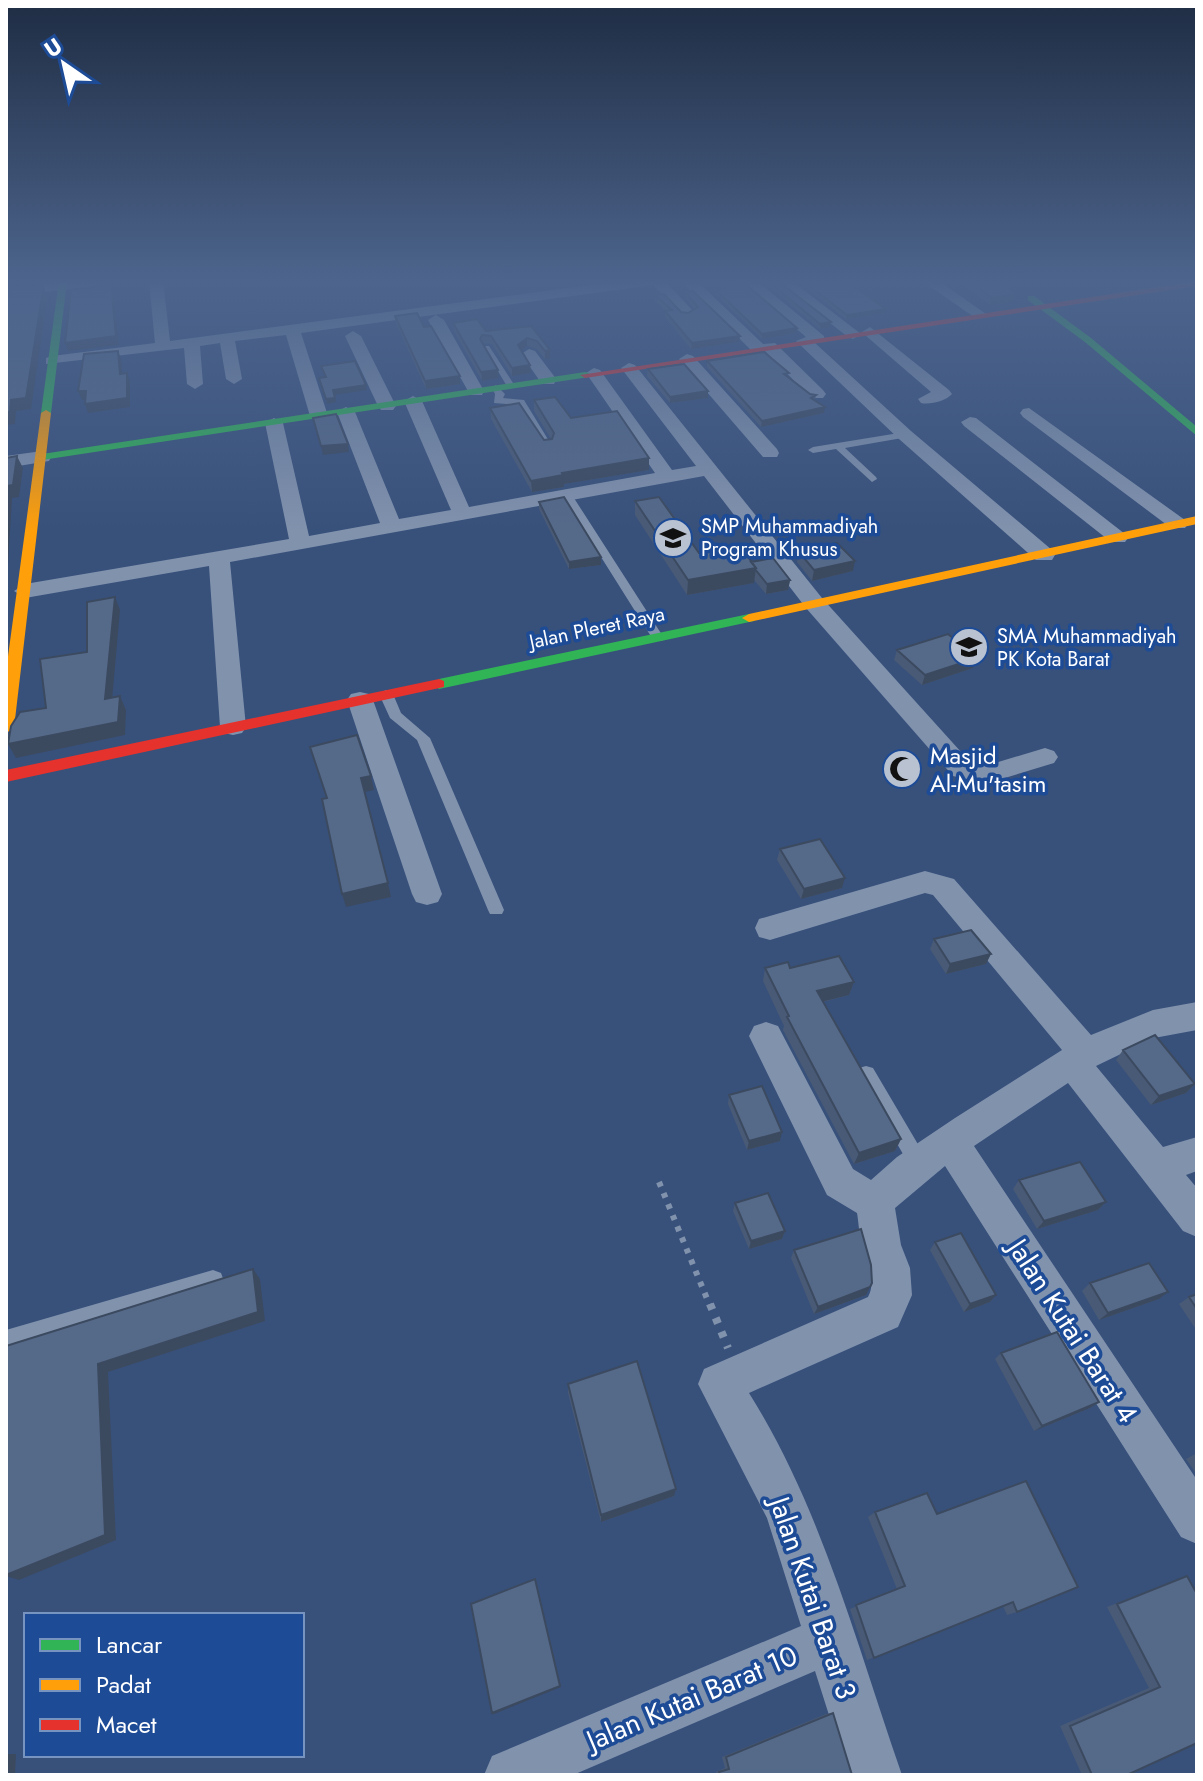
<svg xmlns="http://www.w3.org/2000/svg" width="1203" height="1781" viewBox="0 0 1203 1781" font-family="Jost,sans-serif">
  <rect width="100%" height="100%" fill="#38517b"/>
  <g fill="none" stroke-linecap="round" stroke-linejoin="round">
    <path stroke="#8192ad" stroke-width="6" stroke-dasharray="5 7" stroke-linecap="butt" d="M659,1182L710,1306"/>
    <path stroke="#8192ad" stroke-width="8" stroke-dasharray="6 9" stroke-linecap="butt" d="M710,1304L728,1348"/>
    <path fill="#8192ad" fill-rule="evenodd" d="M483,346H489L515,386L514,388H508Z
      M496,385L505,394L503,398L524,400L552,446L550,448H544L518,405L494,403L495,394L492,388Z
      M905,432L908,433V437L845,448L876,477L877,479L872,482L836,449L813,453L808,450L813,447Z
      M563,493L572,495L664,638L662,641H654L652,638L562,495Z
      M386,690L393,694L401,713L430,738L504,910L502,914H490L488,910L417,740L390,718L379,694Z
      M866,1066L873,1068L919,1146L932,1149L935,1155L932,1161L925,1164L907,1161L857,1074L859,1068Z
      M213,1270L221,1273L224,1281L221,1289L213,1292L6,1352V1330Z"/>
    <path fill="#8192ad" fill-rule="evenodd" d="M65,281H109L102,285L6,297V289Z
      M149,281H163L170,341L620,281H665L695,313L688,317L683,316L653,285L301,333L328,416L319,421L310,416L286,335L235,341L242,379L234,384L226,379L220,343L200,346L203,384L195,389L187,384L184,348L46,364V358L52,356L155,343Z
      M681,281H697L763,344L775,343L823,390L826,394L823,398H811L764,350L752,351Z
      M741,281H757L824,336V342L815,343L911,431L1052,550L1055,555L1052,560H1036L899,439L796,341L806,337Z
      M776,281H792L861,334L853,339L848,337Z
      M922,281H939L986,314L979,318L974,317Z
      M436,315L444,320L484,391L482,395H470L468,391L428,320Z
      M870,327L949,390L952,394C946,401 930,405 921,403L918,399L931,392L865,335L862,332Z
      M353,331L361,336L396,406L393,410H381L378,406L345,336Z
      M529,349L535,351L554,376L556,380L554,384H542L521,354Z
      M687,354L693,356L777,449L779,453L777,457H763L681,362L679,359Z
      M629,363L635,365L822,598L971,763L985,766L1045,748L1054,751L1058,757L1054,763L985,784L953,776L806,608L704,476L230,562L246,727L242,733L233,735L224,733L220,727L209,566L25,598L14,591L25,584L289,539L265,423L274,418L283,423L309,536L380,523L337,412L346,407L355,412L399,519L451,510L404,401L413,396L422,401L469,507L655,473L586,373L594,368L600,370L672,470L696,466L621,368Z
      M1029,408L1185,520L1188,524L1185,528H1171L1023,417L1020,413L1023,409Z
      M970,417L976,418L1125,534L1128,538L1125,542H1111L964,426L961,422Z
      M42,451L51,457L49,461L6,468V456Z
      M360,692L369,694L373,700L442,894L438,902L427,905L416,902L412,894L347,700L351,694Z
      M925,871L954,879L1091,1035L1153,1010L1197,1002V1030L1154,1038L1096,1066L1163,1147L1197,1137V1171L1186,1175L1197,1188V1237L1183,1231L1068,1083L974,1146L1197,1480V1544L1181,1537L945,1166L895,1208L901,1245L910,1268L912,1295L898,1327L749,1393C822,1509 857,1646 902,1775H848L815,1671L573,1775H484L492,1756L801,1626L767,1518L698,1384L704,1369L868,1297C877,1281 866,1263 862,1246C859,1236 859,1224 857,1213L827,1195L749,1036L754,1026L766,1022L778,1026L853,1169L871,1180L897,1157L955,1118L1062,1050L933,895L925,893L770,940L759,937L755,928L759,919Z"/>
    <path fill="#30b455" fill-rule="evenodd" d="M59,281H67L51,413L46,416L41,413Z
      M1028,296H1034L1091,338L1197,427V436L1085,342L1028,300Z
      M585,372L589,373V377L42,460L36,457L42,454Z
      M749,614L756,618L754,621L439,689L432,684L439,679Z"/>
    <path fill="#ff9f0a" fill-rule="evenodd" d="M46,410L51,413L14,728L6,733V671L41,413Z
      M1197,516V524L749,622L742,618L749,614Z"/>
    <path fill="#e5322d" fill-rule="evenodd" d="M1197,281V286L585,378L580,375Z
      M439,679L444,681V687L6,782V770Z"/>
  </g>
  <path fill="#495a76" d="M715,281H742L796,333L762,339L715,294L716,290L723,289Z
    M762,281H778L831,322L830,327L820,329Z
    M799,281H845L886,309V313L846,319L799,283Z
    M957,281H1000L1016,294L1013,302L990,305Z
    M685,292L739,342L691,349L665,317V311L655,301V295L681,312L688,313L694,309L685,298Z
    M395,316L424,327L460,376V384L426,389L396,323Z
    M453,323L486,331L531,326L550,359H545L537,349L527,346L521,351L530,365L531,373L512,376L492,344L483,343L499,378L482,381L454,331Z
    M707,361L788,377L810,394L816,395L815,400L824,413L761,427L707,367Z
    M648,369L708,391V398L670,403L647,376Z
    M534,400L649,458V470L564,484V487L532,492L491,419L490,408L544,440L551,439L534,411Z
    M635,501L699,553L751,562L790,580L788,590L766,594L754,580V583L687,595L635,515Z
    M539,502L601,565L569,569L539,509Z
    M799,552L853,571L812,581L797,562Z
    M897,650L973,668L922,685L894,660Z
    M780,849L842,888L801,899L777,860Z
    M934,939L986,964L946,974L930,949Z
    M765,968H790L854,982L849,995L823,1002L901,1139L895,1151L854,1164L783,1030L784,1026L763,981Z
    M1123,1050L1195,1084L1186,1093L1151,1105L1116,1060Z
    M729,1095L780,1141L747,1150L728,1104Z
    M1019,1180L1106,1202L1098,1210L1037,1229L1013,1189Z
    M735,1203L785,1231L782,1239L749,1249L733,1211Z
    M935,1242L996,1295L990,1302L964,1312L930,1250Z
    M794,1250L866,1295L814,1314L791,1258Z
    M1090,1283L1168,1292L1159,1299L1099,1320L1082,1291Z
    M1197,1294V1331L1179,1304L1189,1297Z
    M1001,1353L1099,1402L1090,1408L1034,1431L995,1359Z
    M568,1384L674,1496L601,1522L568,1393Z
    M1197,1453V1475L1186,1459Z
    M1026,1481L1017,1612L1007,1615L1003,1606L867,1660L850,1609L897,1589L868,1517L875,1512L937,1514Z
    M1187,1576L1197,1594L1127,1775H1082L1060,1726L1149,1688L1107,1607Z
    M833,1713L852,1775H717L716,1772L725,1768L722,1757L826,1714Z"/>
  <path fill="#3c4a60" d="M6,281H41L6,287Z
    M43,285L47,295V301L31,409L16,411L15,424L6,425V412Z
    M111,285L114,293L119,345L68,351L65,343Z
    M1016,294L1013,302L990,305L992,298Z
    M886,309V313L846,319L847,315Z
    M831,322L830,327L820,329V324Z
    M797,328L796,333L762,339V334Z
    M740,336L739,342L691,349L692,343Z
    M527,338V346L518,353V345Z
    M550,350V359H545V351Z
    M118,351L121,359L123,382L120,374Z
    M530,365L531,373L512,376V368Z
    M498,370L499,378L482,381L481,372Z
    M127,373L130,381V407L88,413L85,404Z
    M460,376V384L426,389L425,381Z
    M366,385L367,390L334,395L333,390Z
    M78,391H86L89,399L82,400Z
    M708,391V398L670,403V397Z
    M335,398L336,402L327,404L326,399Z
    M825,407L824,413L761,427L762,421Z
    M348,444L349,452L323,455L321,446Z
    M17,456L23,468L19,497L12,498L8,566L6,569V486Z
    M649,458V470L564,484V487L532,492L531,481L562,473Z
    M601,557V565L569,569V562Z
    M855,561L853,571L812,581L814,570Z
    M756,568L754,583L687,595L688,580Z
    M790,580L788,590L766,594L767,584Z
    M115,597L120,610L111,712L105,699Z
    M977,658L973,668L922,685L925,675Z
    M120,696L126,710L125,735L16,758L8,744Z
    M371,776L374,790L365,792L361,778Z
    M845,878L842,888L801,899L804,889Z
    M388,883L391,897L346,907L342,894Z
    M991,954L986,964L946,974L950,964Z
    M854,982L849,995L813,1004L817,991Z
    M1195,1084L1186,1093L1151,1105L1159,1096Z
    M782,1132L780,1141L747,1150L749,1141Z
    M901,1139L895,1151L854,1164L859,1153Z
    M1106,1202L1098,1210L1037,1229L1044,1221Z
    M785,1231L782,1239L749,1249L751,1241Z
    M253,1269L260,1279L265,1321L108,1372L116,1540L19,1580L6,1576L98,1364Z
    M870,1287L866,1295L814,1314L818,1307Z
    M1168,1292L1159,1299L1099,1320L1108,1313Z
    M996,1295L990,1302L964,1312L970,1304Z
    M1099,1402L1090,1408L1034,1431L1042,1426Z
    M676,1489L674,1496L601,1522V1515Z
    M536,1582L561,1687L494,1714L492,1713Z
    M6,1754H16L15,1775H6Z"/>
  <path fill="#556989" stroke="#3c4a60" stroke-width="2" d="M719,281H742L797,328L762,334L716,290L727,289Z
    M768,281H778L831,322L820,324Z
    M803,281H845L886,309L847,315Z
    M969,281H1000L1016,294L992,298Z
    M43,285V290L26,398L11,400L10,412H6V288Z
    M111,285L116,336L65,343L71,290Z
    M693,291L740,336L692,343L665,311L672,310L655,295L664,294L681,312L688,313L698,307L685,292Z
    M417,313L424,327L431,326L460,376L425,381L395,316Z
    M477,319L486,331L531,326L550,350L545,351L537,341L527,338L518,345L530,365L512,368L491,336L482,335L480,339L498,370L481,372L453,323Z
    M118,351L120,374L127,373V398L85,404L86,391H78L84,354Z
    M764,352L789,373L784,374L810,394L816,395L811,398L825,407L762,421L707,361Z
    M355,361L366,385L333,390L335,398L326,399L319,378L326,377L321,366Z
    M684,364L708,391L670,397L648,369Z
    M555,397L571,418L617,411L649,458L562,473L563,475L531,481L490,408L519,403L544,440L552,439L554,433L534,400Z
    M336,414L348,444L321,446L313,418Z
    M17,456L13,485L6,486V488V458Z
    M564,497L601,557L569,562L539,502Z
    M659,497L699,553L741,547L756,568L688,580L635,501Z
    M837,543L855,561L814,570L799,552Z
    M773,558L790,580L767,584L755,569L756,568L751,562Z
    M115,597L105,699L120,696L118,722L8,744L11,726L20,712L46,708L40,659L87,652V602Z
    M948,634L977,658L925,675L897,650Z
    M357,735L371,776L361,778L388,883L342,894L322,799L327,798L310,747Z
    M820,839L845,878L804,889L780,849Z
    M971,930L991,954L950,964L934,939Z
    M839,956L854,982L817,991L901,1139L859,1153L787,1017L789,1016L765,968L788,962L790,968Z
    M1155,1035L1195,1084L1159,1096L1123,1050Z
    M762,1086L782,1132L749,1141L729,1095Z
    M1080,1162L1106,1202L1044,1221L1019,1180Z
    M768,1193L785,1231L751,1241L735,1203Z
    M861,1229L871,1265L872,1283L870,1287L818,1307L794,1250Z
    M961,1233L996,1295L970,1304L935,1242Z
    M1149,1263L1168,1292L1108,1313L1090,1283Z
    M253,1269L258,1312L98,1364L105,1535L6,1575V1346Z
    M1197,1294V1309L1189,1297Z
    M1057,1332L1099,1402L1042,1426L1001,1353Z
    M637,1361L676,1489L601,1515L568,1384Z
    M1026,1481L1078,1587L1017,1612L1013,1602L874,1658L856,1605L905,1586L875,1512L927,1493L937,1514Z
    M1187,1576L1197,1594V1743L1127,1775H1092L1070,1726L1160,1687L1117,1604Z
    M535,1579L560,1686L492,1713L471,1604Z
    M833,1713L852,1775H720L719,1772L729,1769L726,1757Z"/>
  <linearGradient id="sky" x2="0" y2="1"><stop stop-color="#1f2d44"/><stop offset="0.53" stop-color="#4d658d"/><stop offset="1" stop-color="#4d658d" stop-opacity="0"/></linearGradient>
  <rect width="1203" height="531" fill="url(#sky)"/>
  <defs>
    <symbol id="school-disc" viewBox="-11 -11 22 22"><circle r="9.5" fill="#b9c2d1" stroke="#1d4b96"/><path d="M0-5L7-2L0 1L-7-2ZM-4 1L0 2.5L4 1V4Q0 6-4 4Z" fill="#111"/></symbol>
    <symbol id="mosque-disc" viewBox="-11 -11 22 22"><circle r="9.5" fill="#b9c2d1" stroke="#1d4b96"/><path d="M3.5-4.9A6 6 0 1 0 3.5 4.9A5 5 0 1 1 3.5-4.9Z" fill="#111"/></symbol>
  </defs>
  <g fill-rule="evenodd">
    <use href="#school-disc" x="651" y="516" width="44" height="44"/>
    <use href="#school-disc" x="947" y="625" width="44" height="44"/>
    <use href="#mosque-disc" x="880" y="747" width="44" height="44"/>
  </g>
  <g text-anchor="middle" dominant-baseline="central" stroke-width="7" stroke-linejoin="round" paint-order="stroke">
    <g font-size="20" fill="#fff" stroke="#1d4b96" text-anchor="start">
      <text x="701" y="526">SMP Muhammadiyah<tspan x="701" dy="23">Program Khusus</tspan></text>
      <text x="997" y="636">SMA Muhammadiyah<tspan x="997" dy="23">PK Kota Barat</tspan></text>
    </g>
    <g font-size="20" fill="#fff" stroke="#1d4b96">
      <text transform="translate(597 628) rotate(-12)">Jalan Pleret Raya</text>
    </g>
    <g font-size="24" fill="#fff" stroke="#1d4b96" text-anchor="start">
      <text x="930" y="755">Masjid<tspan x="930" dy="28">Al-Mu'tasim</tspan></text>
    </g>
    <g font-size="28" fill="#fff" stroke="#1d4b96">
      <text transform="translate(1073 1331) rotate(57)">Jalan Kutai Barat 4</text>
      <text transform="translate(813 1598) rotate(71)">Jalan Kutai Barat 3</text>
      <text transform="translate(692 1698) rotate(-23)">Jalan Kutai Barat 10</text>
    </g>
  </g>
  <rect width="1203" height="1781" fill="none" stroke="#ffffff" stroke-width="16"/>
  <rect x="24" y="1613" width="280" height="144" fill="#1d4b96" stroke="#7793c0" stroke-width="2"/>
  <rect x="40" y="1639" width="40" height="12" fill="#30b455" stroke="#7793c0" stroke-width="2"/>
  <text x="96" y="1653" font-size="24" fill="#ffffff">Lancar</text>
  <rect x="40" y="1679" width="40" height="12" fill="#ff9f0a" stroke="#7793c0" stroke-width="2"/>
  <text x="96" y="1693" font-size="24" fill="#ffffff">Padat</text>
  <rect x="40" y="1719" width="40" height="12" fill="#e5322d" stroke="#7793c0" stroke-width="2"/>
  <text x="96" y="1733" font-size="24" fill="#ffffff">Macet</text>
  <g transform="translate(64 64) rotate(326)" stroke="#1d4b96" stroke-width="6" paint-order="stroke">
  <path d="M0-6L14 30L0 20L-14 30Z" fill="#ffffff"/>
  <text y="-12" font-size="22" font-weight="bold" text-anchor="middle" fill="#ffffff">U</text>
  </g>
</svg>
